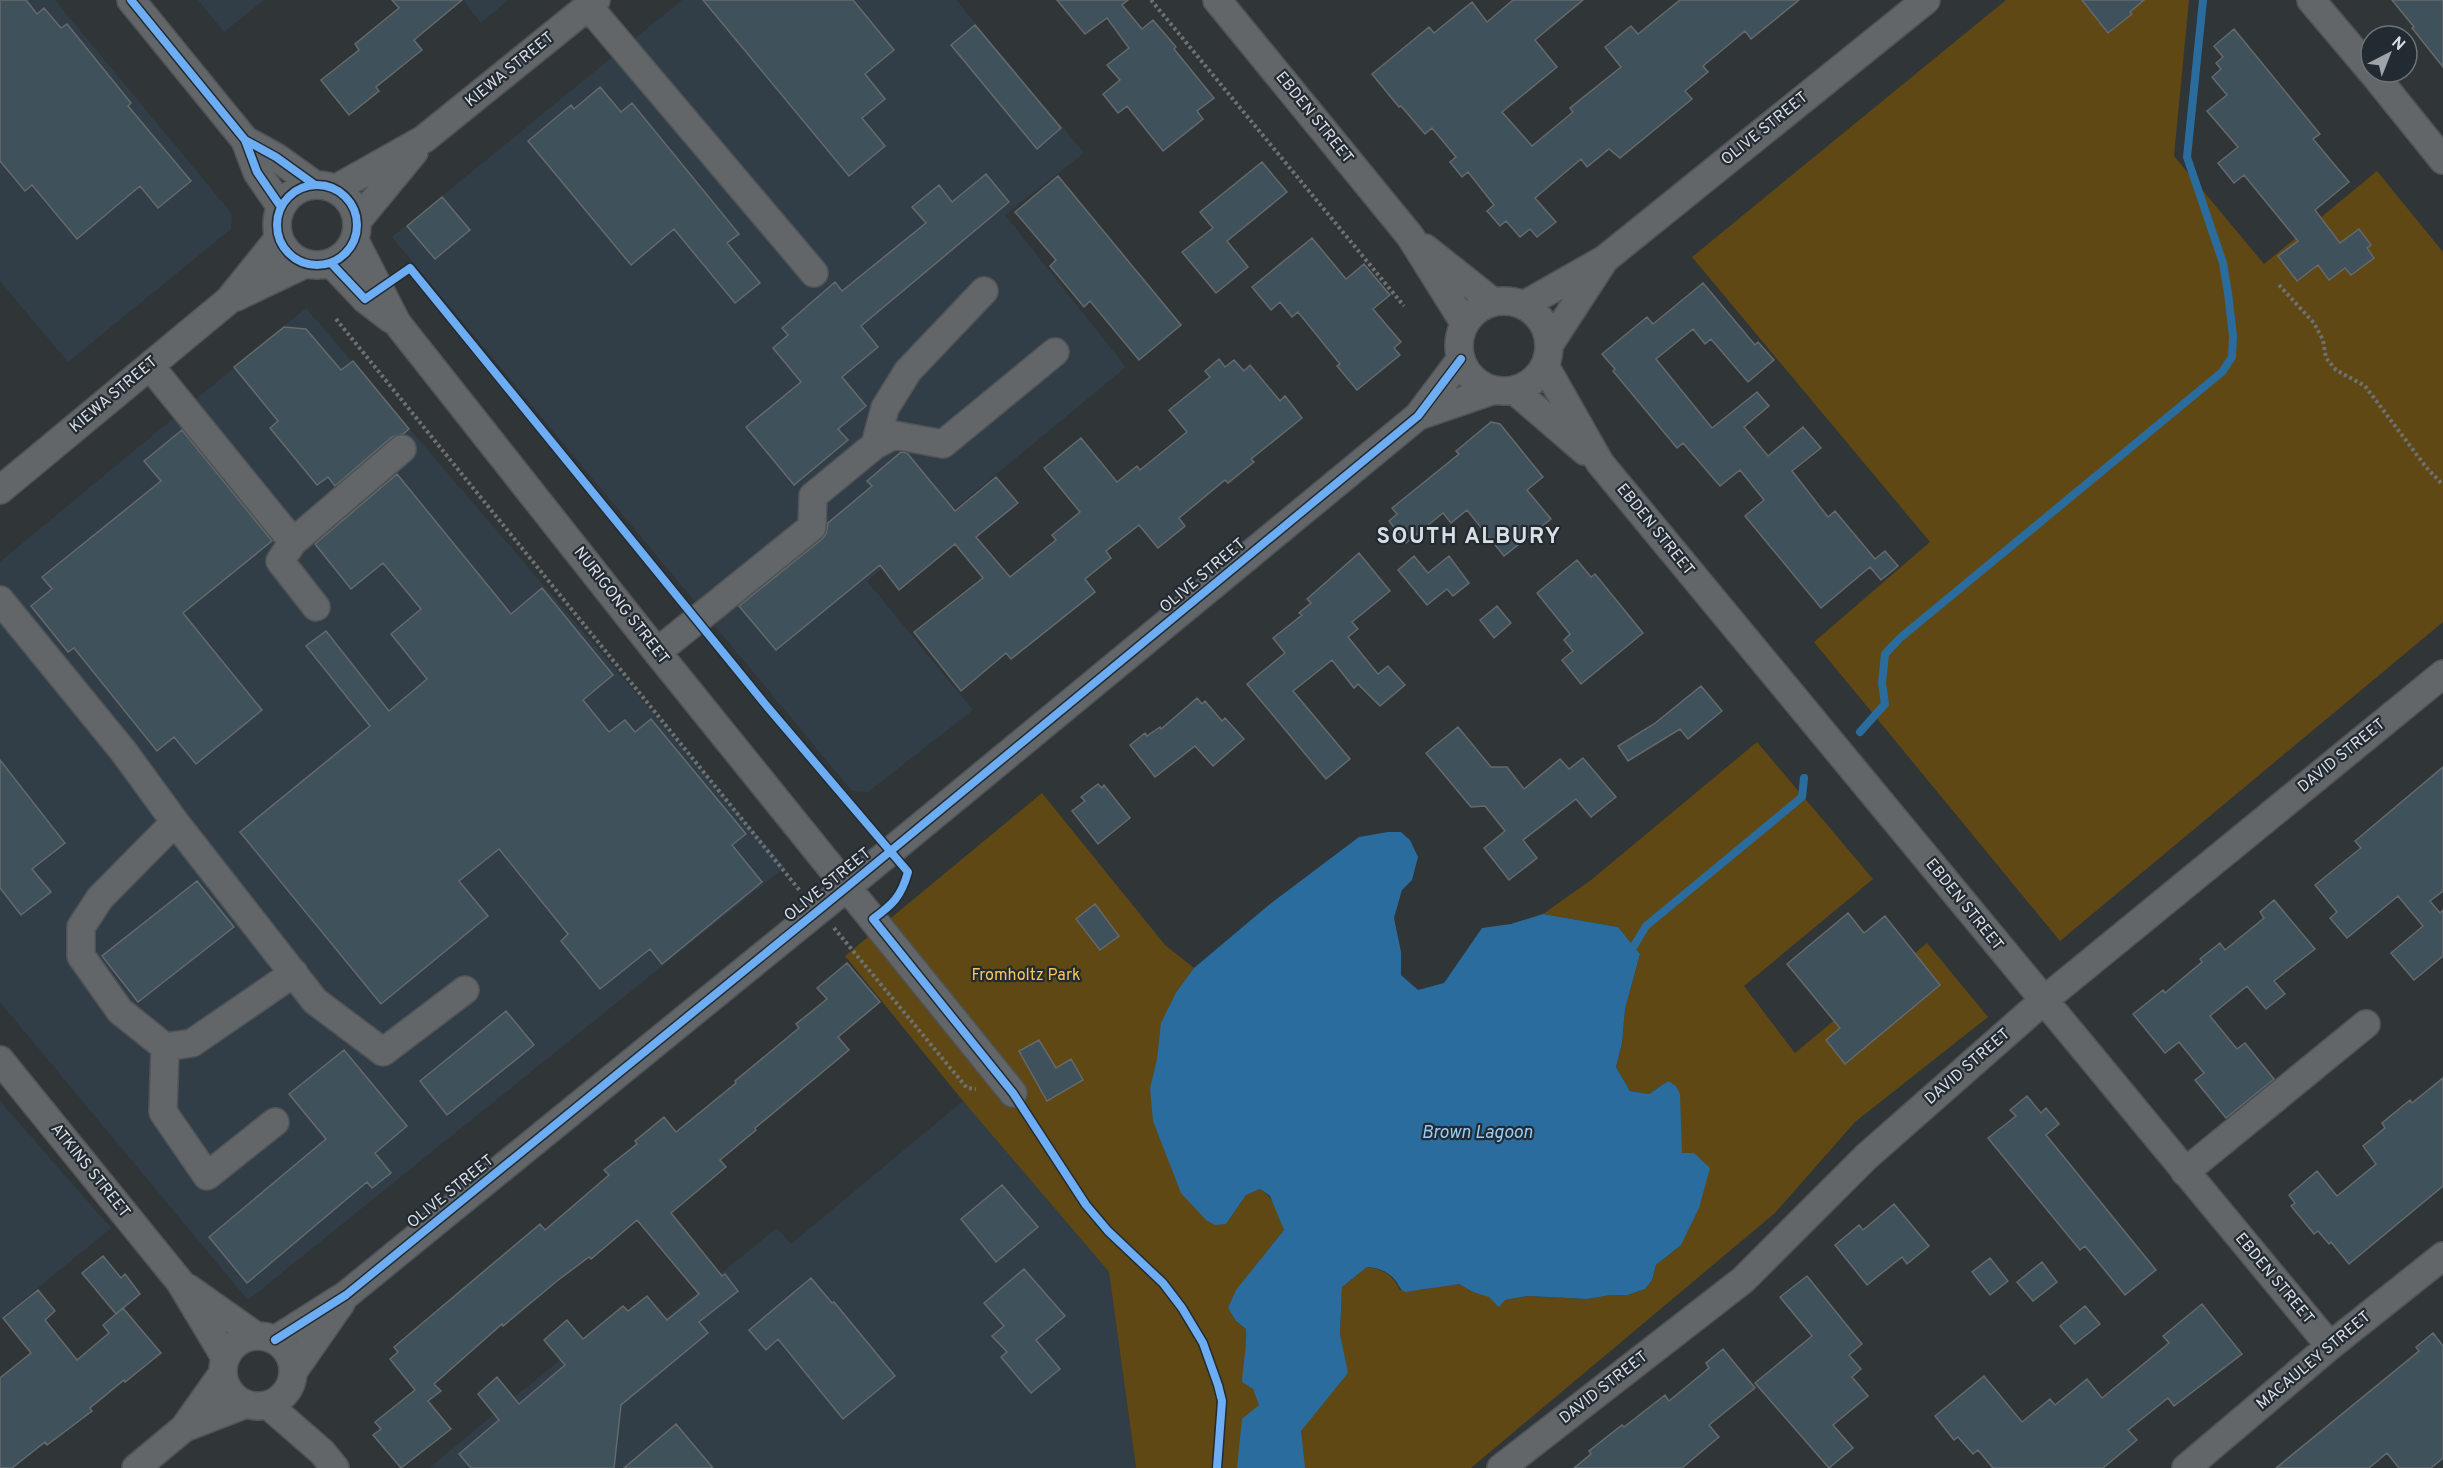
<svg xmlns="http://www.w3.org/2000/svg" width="2443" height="1468" viewBox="0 0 2443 1468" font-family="Overpass,sans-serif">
  <rect width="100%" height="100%" fill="#303538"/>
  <path fill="#313e48" d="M0,0H55L232,214L231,229L68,362L0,281Z
    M198,0H264L224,32Z
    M463,0H508L481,23Z
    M682,0H956L1084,153L1005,215L1126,367L867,581L973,710L868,792L852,791L392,237Z
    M306,308L785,867L248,1300L0,1002V562Z
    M0,1101L111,1228L0,1319Z
    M963,1101L1109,1272L1136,1468H429L584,1340L606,1366L777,1228L791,1244Z"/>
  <path fill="#5f4813" d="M2006,0H2189L2174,156L2264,264L2377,171L2443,252V622L2060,941L1814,642L1930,542L1692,257Z
    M1757,742L1873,879L1744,986L1795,1053L1927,943L1988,1017L1855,1122L1775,1213L1471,1468H1136L1109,1272L963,1101L845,956L1042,793L1165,945L1194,968L1177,991L1150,1088L1226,1224L1246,1195L1260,1189C1275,1199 1279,1214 1284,1230L1237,1290L1228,1308L1236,1321L1246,1329L1247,1347L1347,1373L1340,1334L1342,1287L1367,1267C1383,1269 1393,1275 1400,1290H1421L1443,1285L1459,1284L1473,1292L1505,1300L1528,1296L1587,1299L1611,1295H1629L1645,1289L1652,1280L1656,1265L1681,1245L1680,1094L1668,1081L1649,1094L1630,1091L1616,1067L1622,1043L1625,1009L1640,954L1618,927L1543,914L1591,880Z"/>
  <path fill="#2a6c9d" d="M1388,832H1401L1410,840L1418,857L1412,880L1402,890L1394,918L1401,952V975L1418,990L1444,983L1482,928L1511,924L1543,914L1618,927L1640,954L1625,1009L1622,1043L1616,1067L1630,1091L1649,1094L1668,1081L1676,1086L1680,1094L1682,1153H1694L1710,1168L1699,1208L1681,1245L1656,1265L1652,1280L1645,1289L1628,1295H1611L1587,1299L1528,1296L1505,1300L1499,1307L1489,1297L1473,1292L1459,1284L1405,1292C1399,1289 1400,1286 1395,1280C1388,1271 1378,1268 1367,1267L1342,1287L1340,1334L1348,1373L1301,1431L1305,1468H1237L1242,1419L1259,1405L1253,1389L1242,1382C1243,1364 1247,1347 1246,1329L1236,1321L1228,1308L1236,1290L1284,1230L1270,1196L1260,1189L1246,1195L1226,1224L1215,1225L1206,1220L1181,1193L1153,1121L1150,1088L1157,1059L1161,1023L1177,991L1194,968L1270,904L1359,837Z"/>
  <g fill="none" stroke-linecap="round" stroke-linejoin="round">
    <path stroke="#2a6c9d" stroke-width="8" d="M1860,732L1885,704L1882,683L1885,654L1900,638L2222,372L2232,357L2233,336L2228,293L2223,263L2187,157L2203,0
      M1629,954L1646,926L1802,797L1804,778"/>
  </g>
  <path fill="#3f515b" stroke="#65696c" stroke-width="1.5" d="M0,0H26L37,14L44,8L61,28L67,24L131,103L128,106L191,181L158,208L140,186L77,239L32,185L25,191L0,161Z
    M392,0H462L414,40L422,50L376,87L379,91L349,115L321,80L359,50L355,44L399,8Z
    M703,0H853L894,50L865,74L885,99L862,118L885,146L849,176Z
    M1057,0H1128L1122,5L1142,29L1153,20L1176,47L1174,49L1214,98L1197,111L1203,119L1163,151L1127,106L1118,113L1103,94L1120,80L1107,65L1129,48L1107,18L1085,34Z
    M1513,0H1583L1535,40L1557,67L1502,112L1532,146L1573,112L1570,108L1621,67L1605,47L1631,26L1638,34L1680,0H1799L1751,39L1745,31L1703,66L1708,72L1685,91L1692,99L1620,158L1609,149L1587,167L1581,159L1535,198L1556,222L1537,237L1530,229L1520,237L1506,221L1500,226L1487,211L1494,205L1468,172L1462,177L1450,162L1456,157L1432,128L1425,134L1401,106L1399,107L1372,74L1429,27L1434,33L1472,2L1487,22Z
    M2082,0H2144L2130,12L2132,14L2108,33Z
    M2392,0H2443V67L2412,28L2414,27Z
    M975,25L1061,128L1037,149L951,45Z
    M2234,29L2320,134L2313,139L2349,182L2315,210L2340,243L2359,229L2371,245L2367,248L2374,258L2351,275L2345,268L2329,280L2318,265L2297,281L2278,256L2298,241L2244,175L2234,183L2218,163L2238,147L2207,111L2227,95L2212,77L2221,69L2216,63L2223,57L2214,46Z
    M600,87L621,112L632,103L739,234L727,243L760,283L735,303L674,229L631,265L528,141L571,105L574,109Z
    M1262,162L1287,192L1227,241L1248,267L1216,293L1182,252L1213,228L1200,212Z
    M986,174L1009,202L861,326L878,347L842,377L866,406L838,429L848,440L794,485L746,427L801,382L773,348L788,335L782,328L835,282L842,291L926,223L912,207L939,185L952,202Z
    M1058,176L1181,325L1139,360L1090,301L1084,307L1050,266L1056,260L1015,212Z
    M442,197L470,230L435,259L407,226Z
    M1312,238L1346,279L1364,264L1390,295L1373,309L1401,342L1394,348L1400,355L1357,390L1337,366L1340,364L1298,312L1292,317L1280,302L1271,310L1252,287Z
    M1703,283L1755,345L1758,342L1774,360L1748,382L1711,339L1705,344L1693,329L1656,359L1712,428L1757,392L1769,406L1744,427L1768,456L1803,427L1821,448L1792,471L1828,517L1835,511L1875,559L1885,551L1898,566L1881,580L1870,567L1821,608L1745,516L1764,500L1740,470L1720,486L1683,443L1677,448L1613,371L1615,369L1602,354L1647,317L1653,324Z
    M284,327L306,329L341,370L353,361L409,429L403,434L392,437L335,486L328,477L317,485L270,428L278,421L234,367Z
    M1219,359L1225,367L1234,360L1244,371L1250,365L1280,401L1285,396L1302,418L1251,459L1254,462L1228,483L1225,480L1179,518L1185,526L1158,548L1139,525L1106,551L1111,558L1085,579L1095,592L1011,659L1006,653L961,691L914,632L983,578L955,544L899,590L880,565L776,650L739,606L822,539L826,534L828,523L872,486L867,481L901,452L907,453L955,511L996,477L1018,503L976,537L1010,577L1056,540L1052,535L1080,512L1044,468L1081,438L1117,482L1137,466L1140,470L1187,432L1169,410L1210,377L1205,371Z
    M1491,422L1500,424L1543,477L1527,490L1551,519L1504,556L1467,510L1451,523L1443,513L1406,543L1389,521L1397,514L1392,508L1459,454L1456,451Z
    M182,430L272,541L183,613L262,710L196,764L174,737L157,751L74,648L68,652L31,606L52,589L42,577L161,481L144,461Z
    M397,474L511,614L542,588L613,675L583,700L609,732L625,720L635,732L651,719L746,834L732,845L762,882L662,964L650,949L600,989L561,941L568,934L499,849L459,881L488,916L381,1004L240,832L370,726L306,646L326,631L389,711L427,679L391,634L421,609L383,563L351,589L315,544Z
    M1359,553L1390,591L1352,622L1358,629L1348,637L1378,674L1388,666L1405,685L1380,706L1358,684L1354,688L1332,660L1293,691L1350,759L1326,779L1247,684L1285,653L1273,638L1302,615L1299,613L1311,603L1307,599Z
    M1414,556L1428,573L1449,556L1469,583L1453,596L1447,589L1427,605L1398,570Z
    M1577,560L1591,577L1595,574L1643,633L1581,684L1562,660L1573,651L1564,640L1570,634L1537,593Z
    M1497,606L1511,623L1494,638L1480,620Z
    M1701,686L1722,711L1688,739L1680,729L1628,761L1618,746L1654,724Z
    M1197,698L1202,704L1205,701L1222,721L1225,718L1244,739L1213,766L1195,746L1155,777L1130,745L1145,733L1147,736L1160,727L1161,729Z
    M1458,727L1491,767H1507L1524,789L1560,759L1569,769L1583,758L1616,797L1591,817L1576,799L1523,840L1537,858L1509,880L1484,848L1505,831L1485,806L1471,807L1426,753Z
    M0,760L65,843L32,869L51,892L21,915L0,888Z
    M2443,767V891L2430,901L2440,913L2443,910V956L2414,980L2391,953L2423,926L2398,896L2347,938L2330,918L2337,912L2315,885L2361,848L2355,841Z
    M1098,784L1102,788L1104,785L1130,818L1098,844L1072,811L1085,801L1081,797Z
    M197,881L234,927L138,1002L102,956Z
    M2274,900L2315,949L2274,981L2285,994L2266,1009L2247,986L2210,1016L2237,1049L2245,1043L2274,1079L2226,1118L2195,1080L2204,1073L2179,1042L2165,1053L2133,1014L2163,990L2165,993L2202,962L2200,959L2220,943L2225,950L2264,918L2260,912Z
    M1095,904L1119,936L1100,950L1076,919Z
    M1848,913L1864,933L1885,916L1940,985L1845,1064L1826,1040L1840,1028L1787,964Z
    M847,963L880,1002L838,1037L849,1050L755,1128L756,1130L720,1160L726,1167L671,1213L722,1276L725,1274L738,1291L699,1322L708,1333L621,1405L614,1468H471L459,1454L499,1420L478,1394L497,1377L519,1404L565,1365L544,1340L567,1320L583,1339L623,1306L628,1311L647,1296L667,1320L699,1294L637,1220L591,1259L589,1257L557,1281L503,1326L502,1324L434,1384L441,1391L428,1401L451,1429L401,1468L373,1435L381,1429L375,1422L415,1390L390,1359L398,1352L394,1347L540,1224L545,1230L609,1175L604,1170L637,1144L635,1141L664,1117L676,1132L736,1083L735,1081L799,1028L796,1024L827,999L817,988Z
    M506,1011L534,1045L447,1115L420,1081Z
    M1039,1040L1056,1068L1071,1059L1083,1080L1047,1101L1019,1051Z
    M344,1050L407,1126L375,1153L391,1173L372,1188L367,1182L247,1283L209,1237L326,1139L289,1094Z
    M2443,1078V1186L2349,1264L2331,1242L2329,1244L2318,1231L2314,1234L2291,1206L2295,1203L2289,1195L2317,1171L2337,1196L2376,1164L2363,1146L2385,1128L2382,1123L2410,1100L2412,1103Z
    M2027,1096L2041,1113L2046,1108L2059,1124L2046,1135L2156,1270L2125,1295L2085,1246L2080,1250L1988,1138L2016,1116L2010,1110Z
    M1002,1185L1038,1227L996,1262L961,1219Z
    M1894,1204L1929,1246L1907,1264L1902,1257L1867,1285L1835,1245L1859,1225L1863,1230Z
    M103,1256L121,1278L125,1274L140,1294L116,1314L82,1273Z
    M1990,1258L2008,1281L1990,1295L1972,1272Z
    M2042,1262L2057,1282L2033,1301L2017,1282Z
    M1024,1269L1065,1316L1036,1340L1060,1369L1031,1393L1001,1357L1007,1352L992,1336L1004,1326L984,1303Z
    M1807,1276L1862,1344L1849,1355L1861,1369L1852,1377L1868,1396L1833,1425L1853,1448L1829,1468L1755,1383L1812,1336L1780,1297Z
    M811,1278L832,1303L834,1302L895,1376L843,1419L778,1339L766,1350L749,1330Z
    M38,1290L55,1311L45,1320L77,1360L109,1333L103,1325L123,1308L161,1353L125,1382L124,1380L90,1408L92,1411L47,1445L45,1442L12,1468H0V1378L31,1353L3,1318Z
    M2202,1304L2242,1354L2174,1406L2168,1398L2128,1430L2137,1440L2103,1468H1993L1978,1450L1973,1454L1958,1437L1954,1440L1935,1416L1984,1376L2022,1422L2050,1399L2055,1405L2087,1379L2102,1398L2169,1343L2163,1336Z
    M2085,1306L2100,1324L2075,1344L2060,1326Z
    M2433,1333L2443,1346V1458L2431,1468H2399L2387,1453L2369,1468H2276L2419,1351L2416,1347Z
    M1723,1349L1755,1388L1709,1425L1719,1437L1682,1468H1574L1591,1454L1589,1451L1622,1425L1624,1427L1665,1395L1669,1401L1709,1368L1706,1363Z
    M676,1424L713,1468H624Z"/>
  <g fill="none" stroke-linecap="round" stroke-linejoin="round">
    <defs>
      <path id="minor" d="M131,0L245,140L257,172L281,207
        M1217,0L1410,236L1465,324
        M2311,0L2371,71
        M588,6L814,273
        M2372,72L2443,160
        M245,140L276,157L315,185
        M277 225a40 40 0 1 1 80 0a40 40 0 1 1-80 0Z
        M335,189L424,139L596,0
        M358,220L414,152
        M355,241L397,323L657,652L1013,1093
        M1425,248L1493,302
        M331,263L365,299L391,319
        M236,297L305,264
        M1459 346a45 45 0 1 1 90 0a45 45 0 1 1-90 0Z
        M1524,305L1605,259L1926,0
        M1549,345L1603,262
        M150,366L293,542L280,561L316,607
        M1545,366L1600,463L2330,1346
        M1514,390L1585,451
        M1418,416L1494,390
        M875,445L894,435L943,444L1055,352
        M0,490L229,300L279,238
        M293,542L402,449
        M0,600L124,752L175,822L315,1001L383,1052L465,990
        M657,652L812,527L813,496L875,445L885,408L908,371L984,291
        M175,822L100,898L81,927V956L120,1011L165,1047L192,1043L294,973
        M165,1047L163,1112L207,1176L275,1122
        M0,1060L180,1282L225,1357
        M2185,1172L2366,1024
        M188,1288L256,1336
        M223 1371a35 35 0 1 1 70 0a35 35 0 1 1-70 0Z
        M275,1340L346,1295L847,887L1418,416L1461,359
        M293,1372L341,1303
        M268,1405L322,1452L335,1468
        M184,1428L246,1404
        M136,1468L184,1428L223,1373
        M1501,1468L1743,1280L1866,1157L2043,1001L2443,674
        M2186,1468L2330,1346L2443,1256"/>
    </defs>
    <use href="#minor" stroke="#505357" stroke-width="30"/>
    <path stroke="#6e7174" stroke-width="4" stroke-dasharray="3 3" stroke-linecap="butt" d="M1151,0L1404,306
      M2279,285L2314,323L2323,340L2326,358L2336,370L2365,386L2426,467L2443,485
      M336,319L801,892
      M834,928L967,1088L976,1089"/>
    <use href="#minor" stroke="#636668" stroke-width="27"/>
    <defs>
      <path id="cycleway" d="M131,0L245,140L257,172L281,207
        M245,140L276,157L315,185
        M277 225a40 40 0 1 1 80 0a40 40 0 1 1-80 0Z
        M331,263L365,299L410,268L765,704L908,872C901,897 893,904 873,919L1013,1093L1086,1205L1108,1231L1163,1283L1182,1308L1203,1343L1218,1385L1222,1401L1217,1468
        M275,1340L346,1295L847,887L1418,416L1461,359"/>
    </defs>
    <use href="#cycleway" stroke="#232b32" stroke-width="11"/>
    <use href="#cycleway" stroke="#6dadf4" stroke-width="8"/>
  </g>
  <g text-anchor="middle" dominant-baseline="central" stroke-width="4.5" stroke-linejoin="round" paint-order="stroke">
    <g font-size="16" fill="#dadfe4" stroke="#232b32">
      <text transform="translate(510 70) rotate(-39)">KIEWA STREET</text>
      <text transform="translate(1314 118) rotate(51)">EBDEN STREET</text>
      <text transform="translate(1765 129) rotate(-39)">OLIVE STREET</text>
      <text transform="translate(114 395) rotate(-40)">KIEWA STREET</text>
      <text transform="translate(1655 530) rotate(51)">EBDEN STREET</text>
      <text transform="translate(1203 576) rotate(-40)">OLIVE STREET</text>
      <text transform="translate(621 606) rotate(52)">NURIGONG STREET</text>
      <text transform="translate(2342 756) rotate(-39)">DAVID STREET</text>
      <text transform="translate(828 885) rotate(-39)">OLIVE STREET</text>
      <text transform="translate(1964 905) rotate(51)">EBDEN STREET</text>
      <text transform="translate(1968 1067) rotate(-41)">DAVID STREET</text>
      <text transform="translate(90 1171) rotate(51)">ATKINS STREET</text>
      <text transform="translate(451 1192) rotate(-39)">OLIVE STREET</text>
      <text transform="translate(2274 1279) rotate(50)">EBDEN STREET</text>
      <text transform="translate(2314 1361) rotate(-40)">MACAULEY STREET</text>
      <text transform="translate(1604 1388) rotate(-38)">DAVID STREET</text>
    </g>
    <g font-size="16" fill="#fac556" stroke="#232b32">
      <text x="1026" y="976">Fromholtz Park</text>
    </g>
    <g font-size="18" font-style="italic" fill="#98cdf9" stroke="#232b32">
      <text x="1477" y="1133">Brown Lagoon</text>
    </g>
    <g font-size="22" font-weight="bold" letter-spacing="1.5" fill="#dadfe4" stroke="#232b32">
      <text x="1469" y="537">SOUTH ALBURY</text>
    </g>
  </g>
  <g transform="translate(2389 54) rotate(42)"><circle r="28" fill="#232b32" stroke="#6c7379" stroke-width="1.5"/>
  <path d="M0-4.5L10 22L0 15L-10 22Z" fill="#9ea4a8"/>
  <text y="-9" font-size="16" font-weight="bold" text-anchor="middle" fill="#dadfe4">N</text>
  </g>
</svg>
